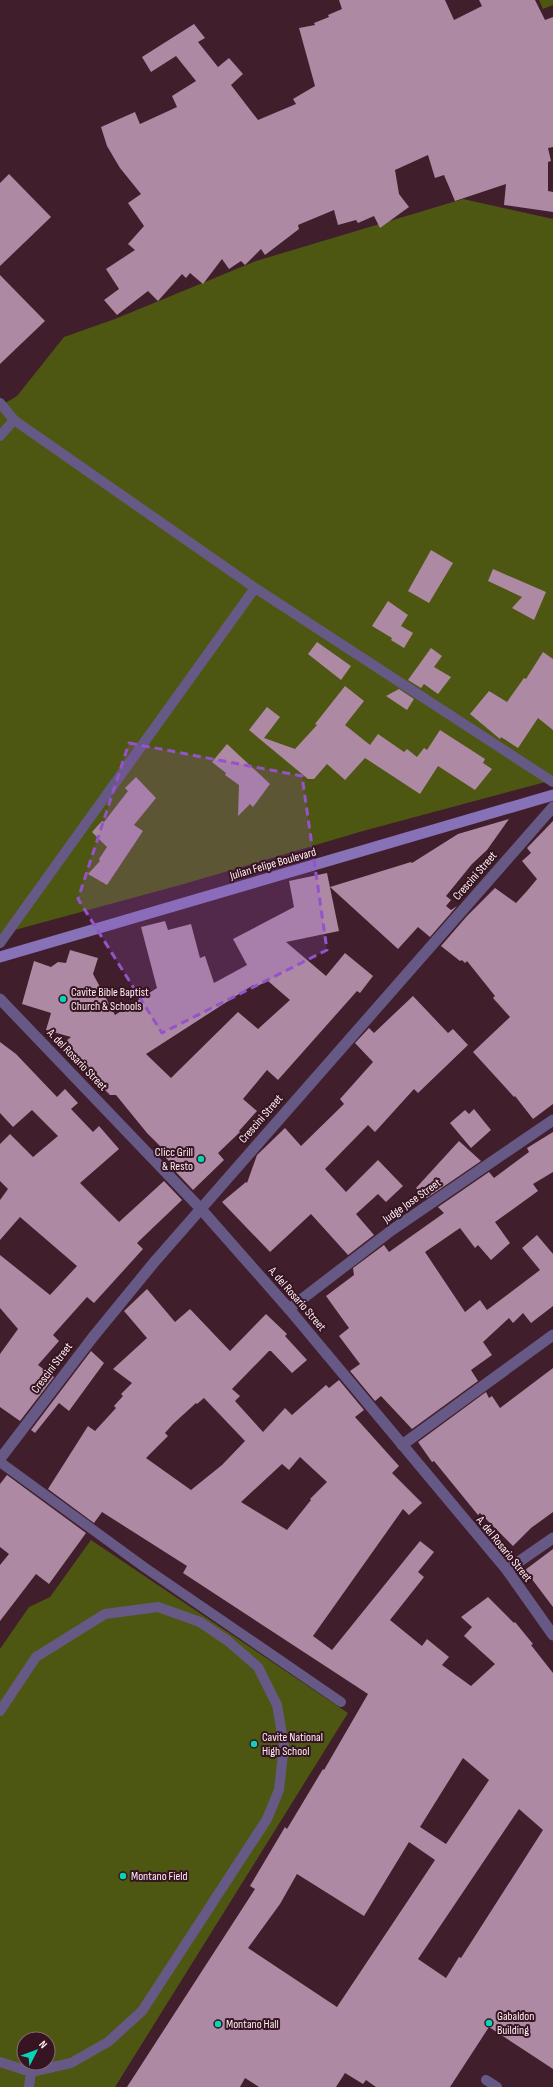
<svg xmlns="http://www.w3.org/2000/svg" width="553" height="2087" viewBox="0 0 553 2087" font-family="'Sofia Sans Condensed',sans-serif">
  <rect width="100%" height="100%" fill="#411e2b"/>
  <path fill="#4e5711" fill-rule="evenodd" d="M539,0H553V5L543,9Z
    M463,199L553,219V780L363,831L184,884L0,934V406L17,396L64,337L115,319L256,261Z
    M91,1540L348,1713L115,2087H0V1649L29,1607L50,1597ZM24,2039H48V2063H24Z"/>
  <path fill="#ad89a3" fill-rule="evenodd" d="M339,0H445L454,20L482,6L479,0H535L545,20L553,17V147L548,148L551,161L548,162V191L553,192V212L504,205L506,184L455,201L444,175L435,178L428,155L395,170L399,194L409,207L380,228L374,216L358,223L356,220L338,225L334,210L298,225L299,229L265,255L261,249L245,265L241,261L229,269L222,259L203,284L190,273L186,278L182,274L158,301L148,291L117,315L104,300L119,289L106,269L135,250L128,244L144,226L128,203L141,194L120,168L107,146L101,127L135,112L140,124L177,107L172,96L196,81L176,56L151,72L142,57L194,24L205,38L198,42L218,67L229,58L243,74L231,85L258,120L296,104L293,99L315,86L299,28L315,25L314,23L329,17L328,15L342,9Z
    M9,174L51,217L0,266V183Z
    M0,275L45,321L0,364Z
    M431,550L453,563L429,603L408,591Z
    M493,569L546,592L534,620L512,608L522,597L488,581Z
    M388,601L408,615L401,626L413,633L404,648L391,640L392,638L372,626Z
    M317,642L351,666L341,680L308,654Z
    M431,648L442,656L434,667L451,677L438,694L424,684L421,688L408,680Z
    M543,652L553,659V730L538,718L518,748L501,737L500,739L470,714L489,691L507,702L524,678L526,679Z
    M345,686L364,701L345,725L370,745L378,734L404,752L407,749L417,757L424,748L427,750L440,730L485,759L483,763L492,769L475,790L438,766L420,794L365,758L345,780L327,764L314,779H308L249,730L267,707L280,717L264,738L295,749L317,725L315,724Z
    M399,689L414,699L407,710L386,696Z
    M227,744L270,784L253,807L250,804L238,816L239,785L225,775L226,773L212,762Z
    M136,777L156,798L134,825L143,831L107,885L88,874L100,861L99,859L107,847L92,832L102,821L104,822L128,791L125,788Z
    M509,819L487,850L472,864L446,896L451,900L446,906L451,910L457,906L430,937L418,927L398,949L330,887L411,862L412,863L458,834Z
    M553,821V1104L533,1119L515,1096L514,1097L473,1052L510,1017L493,998L495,996L467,961L465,963L462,960L460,961L441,946L467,916L495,888L516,903L527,891L537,879L522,861L531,853L527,848Z
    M327,873L339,931L286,942L326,976L345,953L373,976L360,993L357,991L278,1080L267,1070L243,1099L257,1111L239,1131L240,1132L218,1153L224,1160L193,1190L175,1171L177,1169L160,1152L163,1149L147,1133L116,1095H110L61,1045L71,1037L46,1030L51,1013L22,1004L34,961L51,967L58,962L66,963L70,950L98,958L93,974L115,1015L157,988L141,927L165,921L168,930L191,924L200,958L205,956L214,983L247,965L233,939L294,907L289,881ZM268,981L290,1000L258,1029L238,1012L171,1078L146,1054L253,985L255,987Z
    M413,996L448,1033L453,1029L468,1045L418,1093L414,1089L375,1132L368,1125L325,1169L346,1192L378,1160L403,1186L386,1202L378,1194L356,1214L374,1235L348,1255L311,1214L270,1252L222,1202L246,1182L247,1183L257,1155L285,1128L301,1146L344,1104L340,1099L373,1062L355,1043L369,1028L374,1033Z
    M0,1042L16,1054L57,1097L65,1089L78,1103L71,1109L93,1132L99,1126L119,1149L80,1183L119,1222L164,1181L182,1200L137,1243L143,1249L94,1303L87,1297L53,1335L59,1341L38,1365L54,1377L20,1421L0,1407V1354L18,1329L0,1308V1255L50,1295L77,1266L20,1217L0,1240V1200L8,1189L0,1181V1144L10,1134L33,1157L58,1136L32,1110L13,1127L0,1113Z
    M474,1109L491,1130L471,1148L450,1123L465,1110L469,1114Z
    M553,1132V1172L533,1184L538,1191L495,1222L510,1243L491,1260L478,1245L475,1248L460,1228L425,1252L465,1312L480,1300L487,1310L540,1270L522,1248L537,1235L553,1254V1306L531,1323L523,1313L513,1323L509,1318L483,1342L492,1355L471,1370L478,1381L412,1429L381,1396L375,1401L350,1371L360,1364L339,1336L349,1328L326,1296L354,1275L353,1268L384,1245L389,1252L444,1213L438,1207L489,1172L494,1178L529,1152L527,1148Z
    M459,1141L481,1161L427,1198L416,1188Z
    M147,1289L175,1322L190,1309L230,1351L266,1314L287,1334L285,1336L307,1360L292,1373L271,1351H269L232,1389L240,1396L235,1401L263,1432L285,1408L292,1415L326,1385L329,1388L339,1380L364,1410L355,1417L399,1466L392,1473L422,1503L409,1515L403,1509L313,1636L332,1650L420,1541L434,1552L418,1572L424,1577L390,1620L422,1646L427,1639L449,1657L442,1665L471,1686L495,1664L464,1636L472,1627L461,1617L488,1597L514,1623L515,1622L533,1644L531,1645L553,1673V2069L489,2027L450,2087H376L366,2080L363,2084L345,2073L336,2087H259L245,2078L240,2087H127L255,1889L250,1886L285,1827L287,1829L323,1769L324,1770L368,1694L183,1573L187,1566L102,1512L94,1523L48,1489L88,1426L95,1431L116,1408L114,1406L123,1396L121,1394L132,1383L113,1369L147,1338L124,1311ZM204,1398L245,1441L222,1465L191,1490L146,1458L168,1436L165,1433L173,1424L196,1403L197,1404ZM300,1457L327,1482L310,1499L311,1500L287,1530L241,1502L282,1464L289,1470ZM463,1758L489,1780L446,1844L420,1827ZM519,1809L543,1830L461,1958L459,1957L446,1978L418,1959ZM409,1842L435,1860L337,2007L248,1948L280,1904L297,1874L364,1916Z
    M91,1351L104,1363L69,1411L59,1403L35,1433L31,1430Z
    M553,1368V1512L531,1528L513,1546L480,1513L478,1515L434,1461L432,1462L418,1442L486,1392L489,1398L492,1396L500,1408Z
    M7,1475L86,1533L49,1584L36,1574L0,1621V1565L9,1554L0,1547V1484Z
    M553,1549V1607L525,1570Z"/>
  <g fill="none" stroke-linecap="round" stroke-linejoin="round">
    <path stroke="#665985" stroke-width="10" d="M0,403L14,420L255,588L553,782
      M0,436L14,420
      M0,943L255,588
      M0,1462L144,1567L341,1702
      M0,1711L36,1657L105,1614L158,1607L200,1622L228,1641L258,1667L277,1705L284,1745L279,1790L267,1819L142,2011L108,2042L71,2063L31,2072L0,2062
      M486,2080L497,2087
      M29,2087L31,2072"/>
    <path stroke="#665985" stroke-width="11" d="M289,1309L392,1230L553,1120
      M402,1445L553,1335
      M0,1459L93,1337L156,1260L553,807
      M507,1570L553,1538"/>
    <path stroke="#665985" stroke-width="11" d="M0,999L200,1208L289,1309L507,1570L553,1635"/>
    <path stroke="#8772b8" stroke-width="11" d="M0,957L553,795"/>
  </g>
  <path fill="#9553c9" fill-opacity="0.2" stroke="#9553c9" stroke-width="3" stroke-dasharray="8 5" stroke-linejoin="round" d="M129,743L302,776L327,950L162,1033L78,899Z"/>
  <g fill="#09d5b5" stroke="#361421" stroke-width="1.5">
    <circle cx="63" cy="999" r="4"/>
    <circle cx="201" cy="1159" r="4"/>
    <circle cx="254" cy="1744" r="4"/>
    <circle cx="123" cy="1876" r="4"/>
    <circle cx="489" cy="2023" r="4"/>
    <circle cx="218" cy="2024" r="4"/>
  </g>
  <g text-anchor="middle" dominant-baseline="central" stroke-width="4" stroke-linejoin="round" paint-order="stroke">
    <g font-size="12" fill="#feeff3" stroke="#361421">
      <text transform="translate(273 864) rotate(-16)">Julian Felipe Boulevard</text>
      <text transform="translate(475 876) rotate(-49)">Crescini Street</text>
      <text transform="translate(77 1060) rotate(46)">A. del Rosario Street</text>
      <text transform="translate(261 1119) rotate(-49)">Crescini Street</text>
      <text transform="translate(412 1201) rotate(-35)">Judge Jose Street</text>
      <text transform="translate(297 1299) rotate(49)">A. del Rosario Street</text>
      <text transform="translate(52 1368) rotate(-53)">Crescini Street</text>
      <text transform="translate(504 1549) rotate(51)">A. del Rosario Street</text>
    </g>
    <g font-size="12" fill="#feeff3" stroke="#361421" text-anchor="start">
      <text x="71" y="992">Cavite Bible Baptist<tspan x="71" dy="14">Church &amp; Schools</tspan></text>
      <text x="193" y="1152" text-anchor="end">Clicc Grill<tspan x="193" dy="14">&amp; Resto</tspan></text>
      <text x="262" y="1737">Cavite National<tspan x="262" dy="14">High School</tspan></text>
      <text x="131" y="1876">Montano Field</text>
      <text x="497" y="2016">Gabaldon<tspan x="497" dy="14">Building</tspan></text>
      <text x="226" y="2024">Montano Hall</text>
    </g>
  </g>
  <g transform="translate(36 2051) rotate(48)"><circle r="19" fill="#361421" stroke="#866c75"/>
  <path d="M0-3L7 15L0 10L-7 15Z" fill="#09d5b5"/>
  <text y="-6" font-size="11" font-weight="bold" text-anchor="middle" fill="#feeff3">N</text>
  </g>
</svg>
